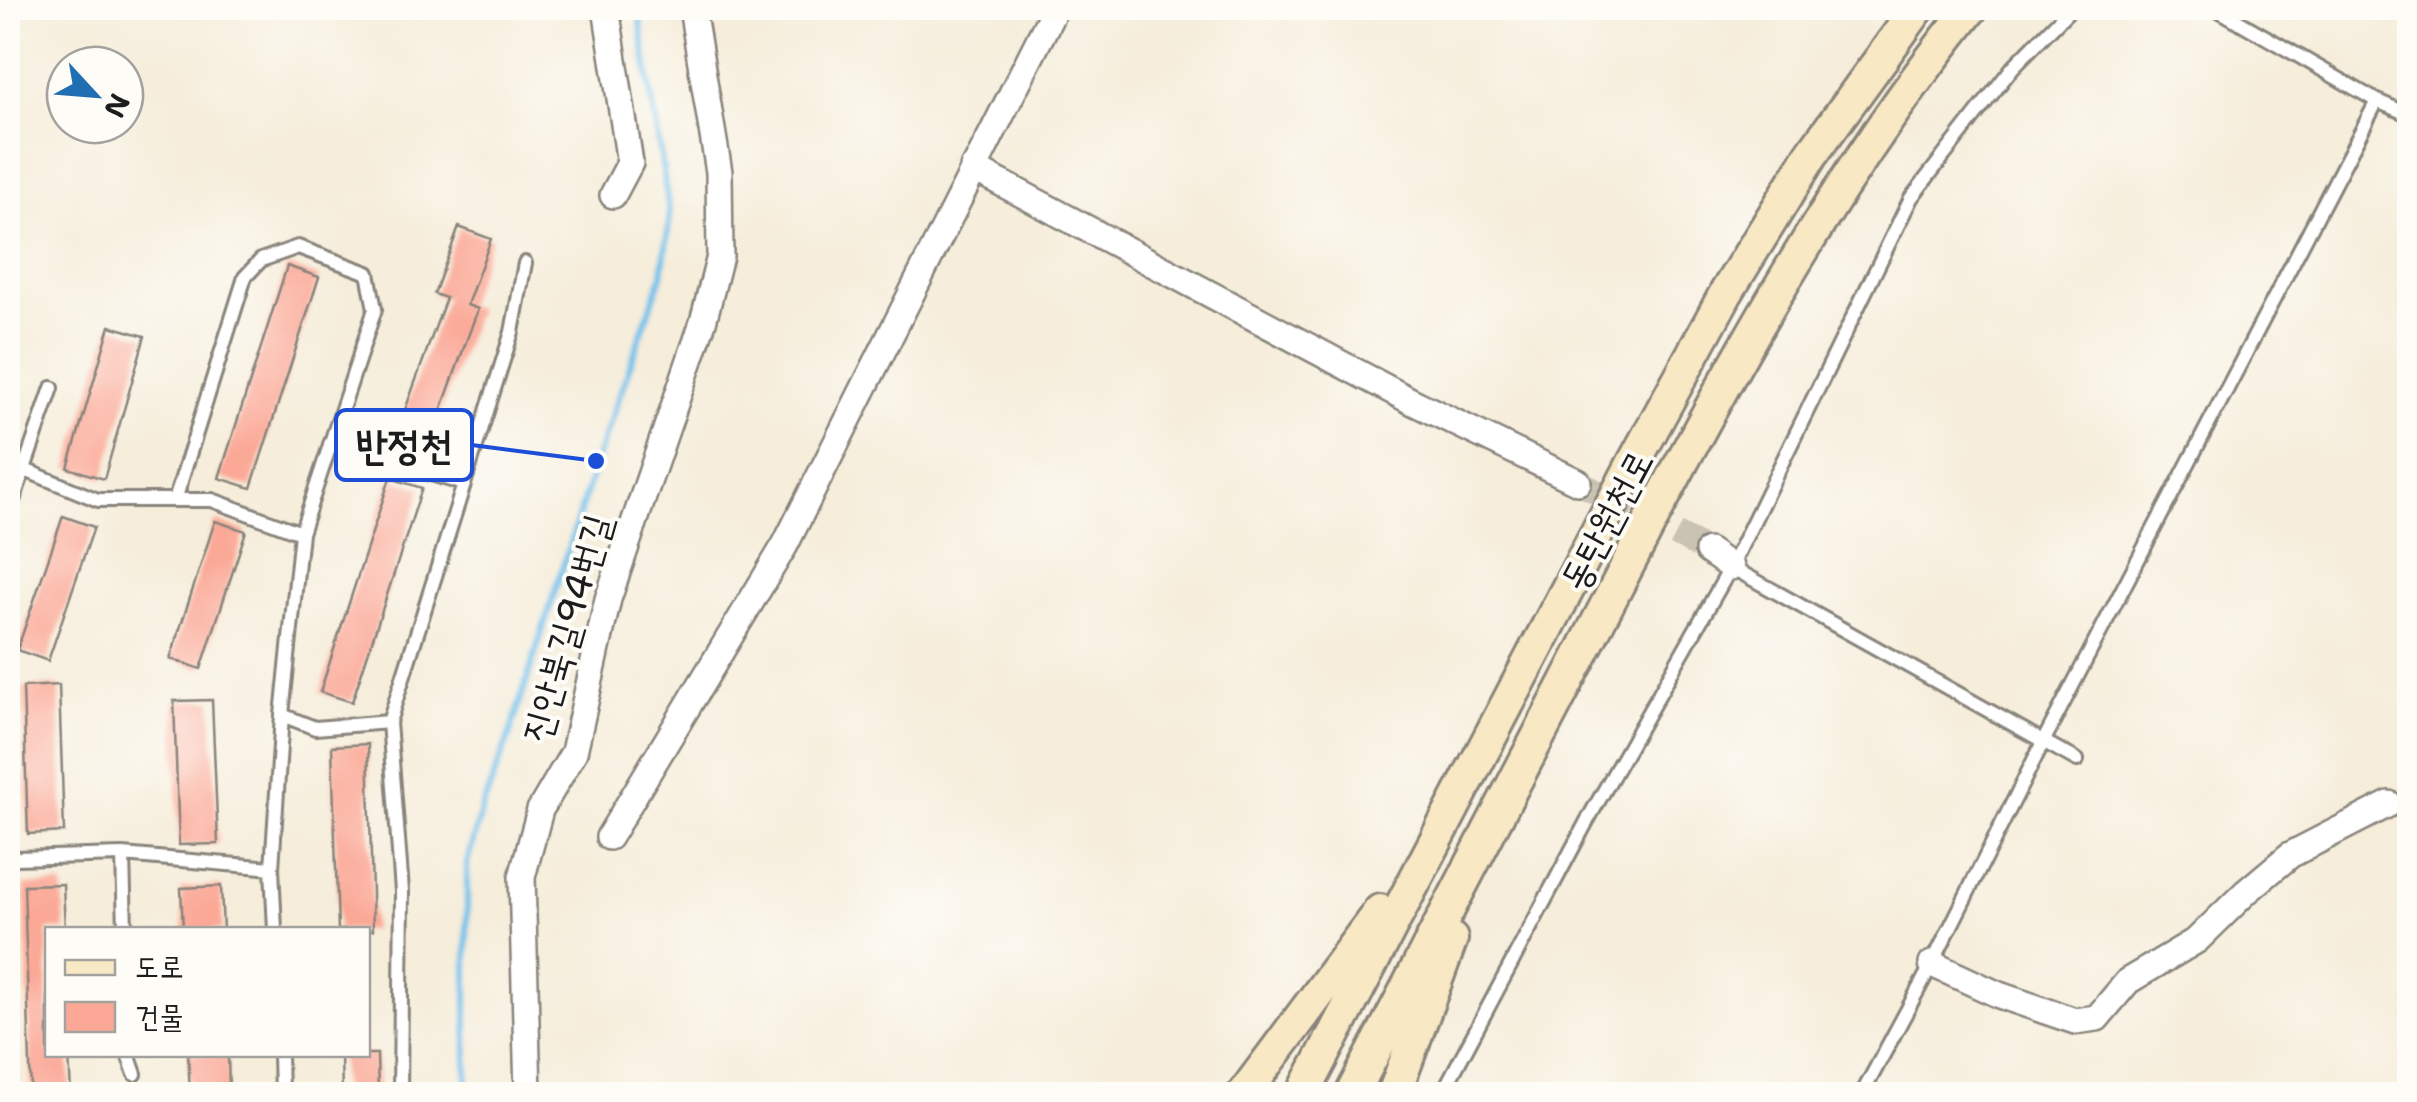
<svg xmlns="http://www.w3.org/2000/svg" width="2417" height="1102" viewBox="0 0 2417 1102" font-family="'Shantell Sans','Poor Story',sans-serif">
  <rect width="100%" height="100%" fill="#fdfcf7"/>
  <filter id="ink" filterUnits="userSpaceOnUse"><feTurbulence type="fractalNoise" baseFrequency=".01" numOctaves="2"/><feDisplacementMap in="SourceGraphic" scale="20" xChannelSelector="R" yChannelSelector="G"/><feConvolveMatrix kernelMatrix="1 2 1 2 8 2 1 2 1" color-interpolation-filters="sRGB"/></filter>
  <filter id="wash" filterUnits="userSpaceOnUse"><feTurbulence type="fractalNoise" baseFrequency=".0048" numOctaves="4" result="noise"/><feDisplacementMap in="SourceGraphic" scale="40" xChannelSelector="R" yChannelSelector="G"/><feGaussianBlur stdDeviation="2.25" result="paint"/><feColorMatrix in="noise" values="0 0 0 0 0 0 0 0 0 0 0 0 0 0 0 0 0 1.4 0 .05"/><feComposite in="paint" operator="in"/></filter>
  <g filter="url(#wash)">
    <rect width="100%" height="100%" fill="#f6edda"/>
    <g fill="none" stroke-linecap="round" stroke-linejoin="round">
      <path stroke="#70c0eb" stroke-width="6" d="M467,1094V863L482,808L509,737L596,461L662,275L670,216L638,8"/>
    </g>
    <g id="blocks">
      <path fill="#fba896" d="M459,227L491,239L467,305L478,309L426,452L394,440L446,298L434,294Z
        M287,266L319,277L251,488L219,478Z
        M110,326L145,336L104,479L68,468Z
        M390,478L422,488L352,702L320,692Z
        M63,516L94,527L48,661L17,650Z
        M215,521L246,531L201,669L170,659Z
        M59,685L64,832L28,834L23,687Z
        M212,700L218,844L179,845L174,701Z
        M368,744L373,930H338L332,746Z
        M63,884L65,930H48V1054H69L71,1094H31L24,885Z
        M221,886L223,930H183L181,888Z
        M188,1054H228L229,1094H190Z
        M341,1054H377L378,1094H342Z"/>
    </g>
  </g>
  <g filter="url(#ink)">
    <use href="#blocks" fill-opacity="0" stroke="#89847b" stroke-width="2.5"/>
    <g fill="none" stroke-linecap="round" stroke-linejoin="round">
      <path stroke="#cac3b4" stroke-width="25" stroke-dasharray="25 12" stroke-linecap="butt" d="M1578,482L1708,551"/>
      <defs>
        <path id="lane" d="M2215,8L2377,101L2410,115
          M330,444L464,484
          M8,463L98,500H212L301,533
          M175,500L245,277L261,260L298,247L368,273L375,309L301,533L282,715L272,868L275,930
          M8,515L52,388
          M1731,567L2077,760
          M282,715L315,728L389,722
          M8,855L15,858L123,855L272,868
          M123,855L125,930
          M128,1054L135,1074
          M280,1054L281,1094
          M400,1094L402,891L389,722L512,332L525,263
          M1442,1094L1587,821L1731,567L1911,198L2013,67L2071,8
          M1862,1094L1932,964L2043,742L2377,101"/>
        <path id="street" d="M606,8L630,163L613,195
          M973,168L1411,401L1578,482
          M1708,551L1731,567
          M609,837L785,545L1055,8
          M1932,964L1999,995L2075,1021L2097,1018L2128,981L2197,940L2246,892L2290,855L2389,804
          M528,1094L522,877L540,810L574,752L608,599L703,322L720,256L719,172L692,8"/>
        <path id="secondary" d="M1244,1094L1380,911
          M1303,1094L1632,466L1726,293L1811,155L1918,8
          M1352,1094C1438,929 1524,764 1610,599C1717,393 1825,189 1971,8
          M1394,1094L1451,939"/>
      </defs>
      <use href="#lane" stroke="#89847b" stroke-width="18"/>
      <use href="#street" stroke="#89847b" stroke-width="30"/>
      <use href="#secondary" stroke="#89847b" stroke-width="38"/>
      <use href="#lane" stroke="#fff" stroke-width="12"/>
      <use href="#street" stroke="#fff" stroke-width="25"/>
      <use href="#secondary" stroke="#f8e8c3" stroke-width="32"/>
    </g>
  </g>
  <g text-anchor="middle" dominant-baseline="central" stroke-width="8" stroke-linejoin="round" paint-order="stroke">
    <g font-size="38" fill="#1c1c1c" stroke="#fdfcf7">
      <text transform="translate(1606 520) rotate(-62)">동탄원천로</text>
      <text transform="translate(566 628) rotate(-74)">진안북길94번길</text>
    </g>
  </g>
  <path fill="none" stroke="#1d4ed8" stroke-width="4" d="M596 461L472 445"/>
  <circle fill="#1d4ed8" stroke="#fdfcf7" stroke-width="4" cx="596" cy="461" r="10"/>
  <rect fill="#fdfcf7" stroke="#1d4ed8" stroke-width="4" x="336" y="410" width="136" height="70" rx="10"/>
  <g font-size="40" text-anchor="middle" font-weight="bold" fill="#1c1c1c">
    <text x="404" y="459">반정천</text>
  </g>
  <rect width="2417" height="1102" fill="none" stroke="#fdfcf7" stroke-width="40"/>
  <rect x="45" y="927" width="325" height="130" fill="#fdfcf7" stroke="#a3a29f" stroke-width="2.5"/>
  <rect x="65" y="960" width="50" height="15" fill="#f8e8c3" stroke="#a3a29f" stroke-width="2.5"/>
  <text x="135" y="977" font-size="30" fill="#1c1c1c">도로</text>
  <rect x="65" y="1002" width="50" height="30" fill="#fba896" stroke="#a3a29f" stroke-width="2.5"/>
  <text x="135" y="1027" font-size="30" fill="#1c1c1c">건물</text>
  <g transform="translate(95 95) rotate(116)"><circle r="48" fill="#fdfcf7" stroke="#a3a29f" stroke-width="2.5"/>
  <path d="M0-8L18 38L0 25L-18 38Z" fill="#1f6fb2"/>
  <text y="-15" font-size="28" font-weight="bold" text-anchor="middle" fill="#1c1c1c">N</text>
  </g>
</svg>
